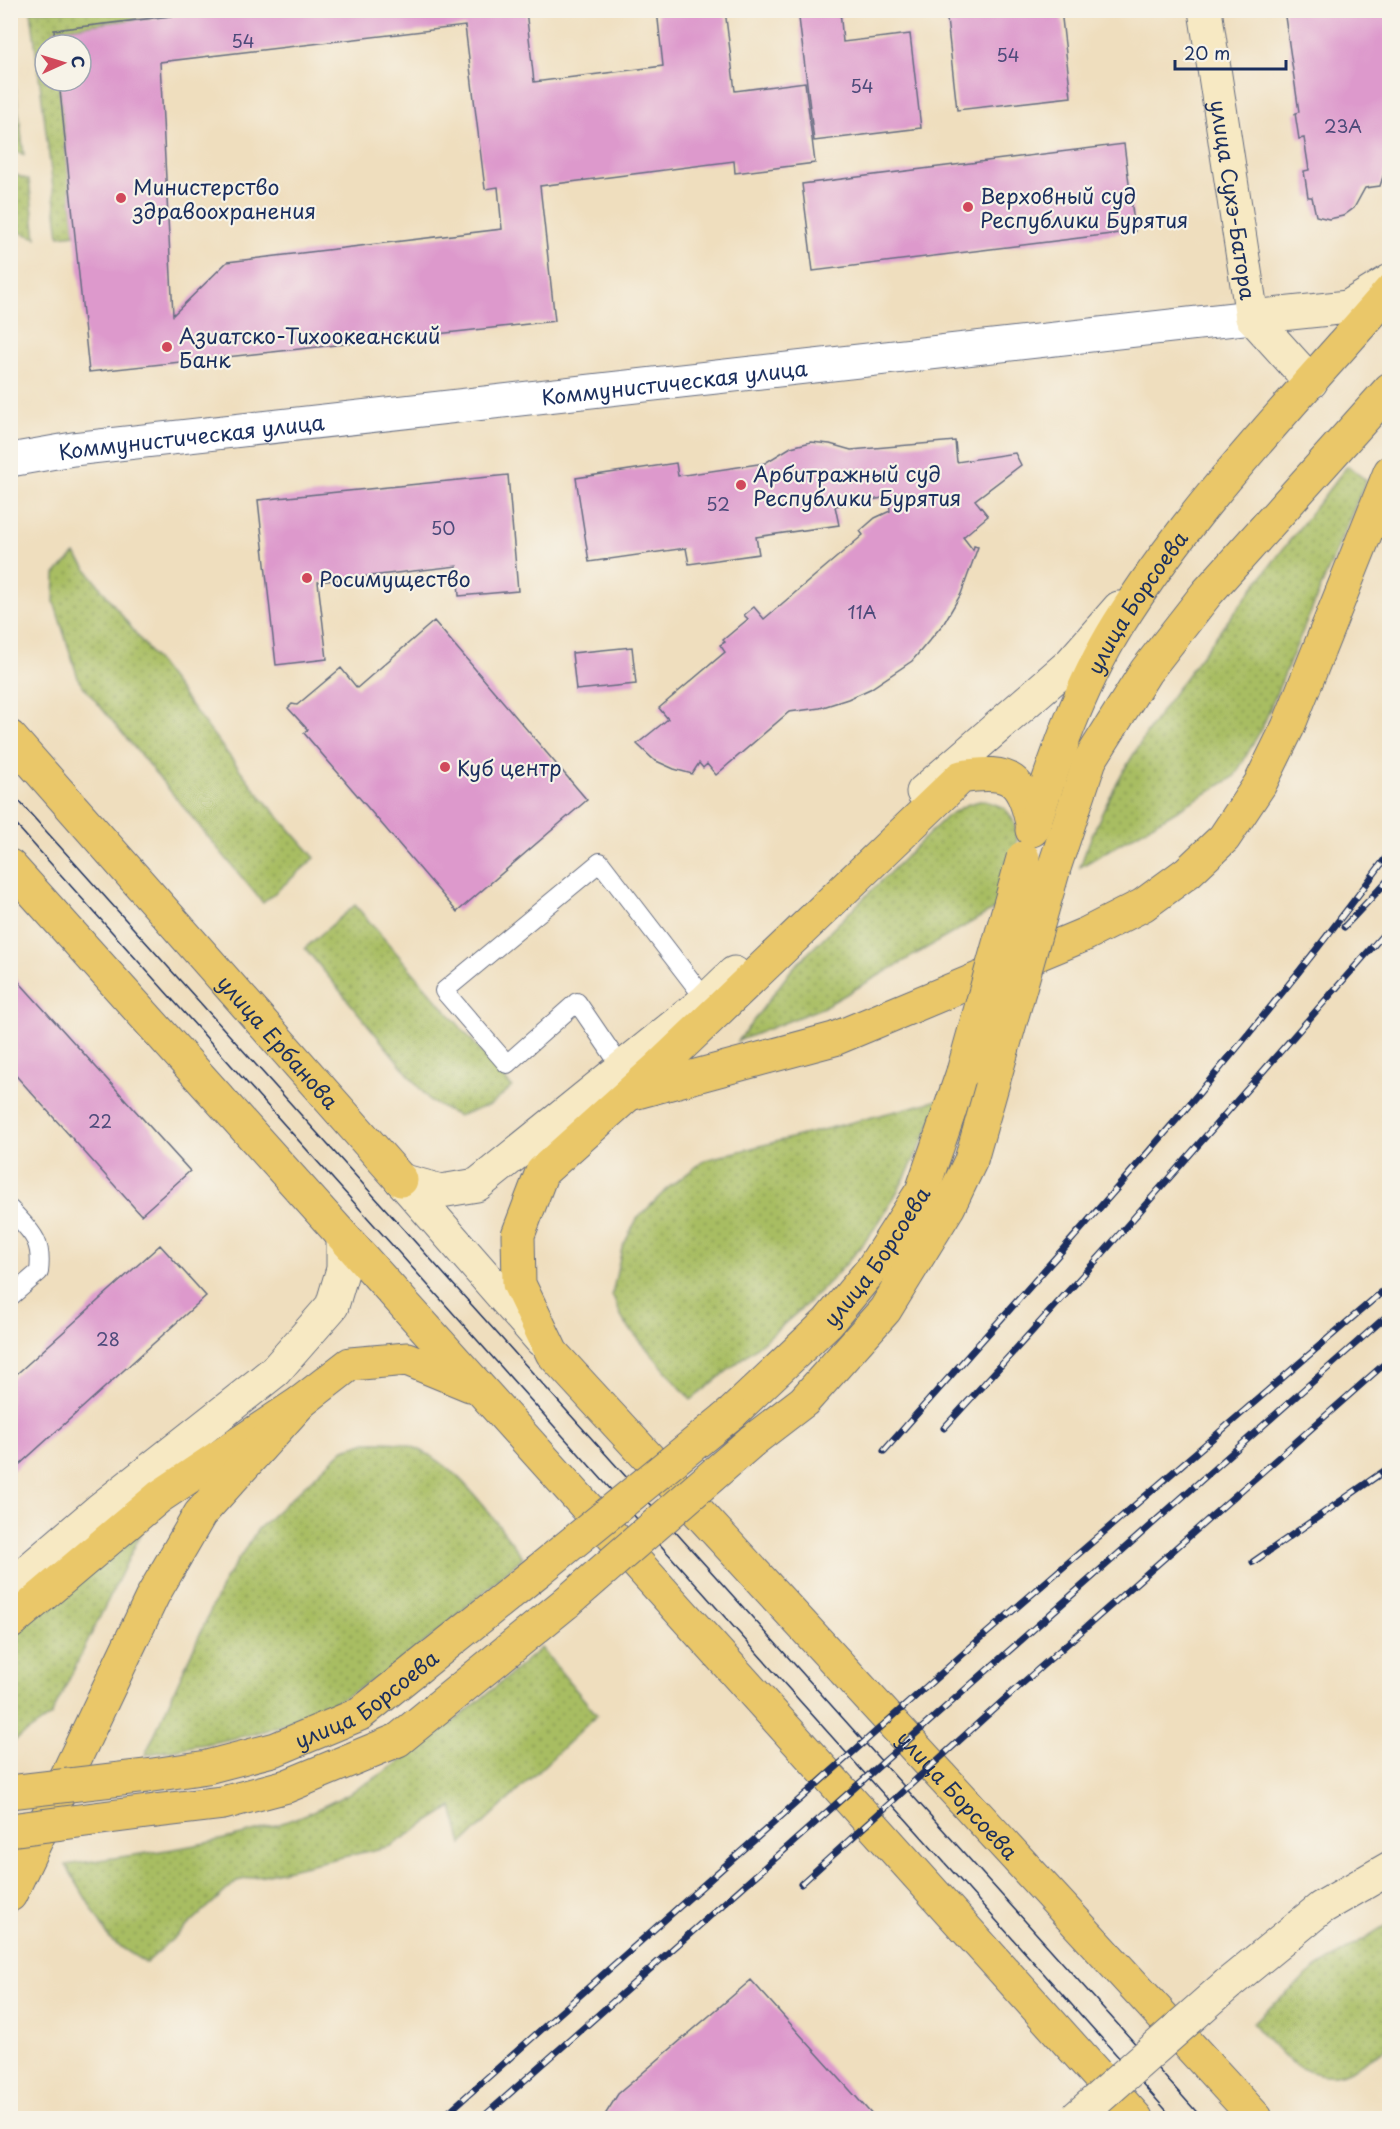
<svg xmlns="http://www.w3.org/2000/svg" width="1400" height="2129" viewBox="0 0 1400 2129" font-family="'Playpen Sans',sans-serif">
  <defs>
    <pattern id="grass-dots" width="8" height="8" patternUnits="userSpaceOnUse" patternTransform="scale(1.5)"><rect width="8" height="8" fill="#a8bd62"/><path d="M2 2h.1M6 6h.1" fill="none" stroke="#889a54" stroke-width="1.8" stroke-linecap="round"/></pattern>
  </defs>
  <rect width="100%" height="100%" fill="#f7f3e8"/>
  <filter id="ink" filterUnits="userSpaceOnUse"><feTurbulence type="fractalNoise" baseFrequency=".0167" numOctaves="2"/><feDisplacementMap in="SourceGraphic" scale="12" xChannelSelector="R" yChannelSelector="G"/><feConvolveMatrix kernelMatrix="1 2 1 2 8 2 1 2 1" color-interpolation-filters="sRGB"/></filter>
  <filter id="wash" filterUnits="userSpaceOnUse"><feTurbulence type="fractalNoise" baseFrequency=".008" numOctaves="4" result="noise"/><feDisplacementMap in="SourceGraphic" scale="24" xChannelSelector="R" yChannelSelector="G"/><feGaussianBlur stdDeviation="1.35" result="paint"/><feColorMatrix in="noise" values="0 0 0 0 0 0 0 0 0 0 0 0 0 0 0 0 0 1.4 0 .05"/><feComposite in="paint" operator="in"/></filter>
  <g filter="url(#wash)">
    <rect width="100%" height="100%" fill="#efdebe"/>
    <path fill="url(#grass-dots)" stroke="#627660" stroke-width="1.5" d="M31,11H148L149,17L54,30L55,45H45V81H59L75,234L59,236Z
      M11,53L24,155L11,150Z
      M11,173L29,180L36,238L11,229Z
      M1347,466L1366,480L1262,728L1234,777L1080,867C1112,773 1170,696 1230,618C1269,567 1308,516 1347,466Z
      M75,554L257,792L315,858L263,903L79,681L54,602L55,574Z
      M983,800C990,803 1000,805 1005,809C1031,835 1008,878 998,907L824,1007L738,1041L792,969L947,816L966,805Z
      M355,905L512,1087L490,1105L458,1116L431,1102L305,948Z
      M942,1099C924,1139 906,1180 882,1217C836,1289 756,1347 691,1400L624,1322L612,1295L622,1248L637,1219L668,1188L705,1160Z
      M367,1442C378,1442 392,1441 404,1444C457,1459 490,1516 523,1557C446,1625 376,1694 276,1727C235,1741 187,1746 145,1755L224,1581L258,1529L344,1449Z
      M159,1497L51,1716L11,1743L10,1630Z
      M541,1648L597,1715L462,1844L452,1807L391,1846L237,1881L146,1963L111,1941L66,1865C131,1855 197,1848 260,1830C371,1799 455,1721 541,1648Z
      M1389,1923V2047C1376,2054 1349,2074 1336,2075C1299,2079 1273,2047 1252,2023L1315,1969Z"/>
    <g id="blocks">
      <path fill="#d9c" fill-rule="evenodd" d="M186,10H526L534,82L663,66L657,10H725L735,91L805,82L815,163L735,173L734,161L540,186L555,321L89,372L59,81H81V45H55L54,30L187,14ZM465,26L485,189L498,187L502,229L227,262L173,315L160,62Z
        M798,10H840L843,42L910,34L921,128L814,141Z
        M946,10H1061L1071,97L957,110Z
        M1284,10H1390V155L1380,186L1365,188L1354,208L1343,216L1329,219L1316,216L1312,197H1308L1304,171L1309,170L1304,138L1299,139L1295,113L1299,112Z
        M1124,144L1135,231L813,271L802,184Z
        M955,441L957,462L1015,453L1021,465L975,500L988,516L963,537L973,550L974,546L978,547L961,594L944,623L912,661L870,689L848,699L820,708L789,712L716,775L707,764L703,768L699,763L692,774L674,769L654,760L637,744L668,719L659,708L725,652L720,645L725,642L723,640L748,619L744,615L754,607L764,619L863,535L860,531L875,518L890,511L889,497L835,506L839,525L756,537L759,554L689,564L686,548L589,562L576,478L676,463L678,476L765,463L791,447L811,442L830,444L851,450Z
        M508,475L518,591L459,596L457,566L318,582L327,659L276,665L258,500Z
        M434,621L587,800L457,912L304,733L308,730L288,708L292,704L297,705L341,668L357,688Z
        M632,647L636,684L576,690L572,653Z
        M10,972L190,1171L141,1215L10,1069Z
        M160,1245L206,1296L10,1473V1380Z
        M751,1980L875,2118H603L618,2094Z"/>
    </g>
  </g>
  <g filter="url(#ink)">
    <use href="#blocks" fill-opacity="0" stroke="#656c80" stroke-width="1.5"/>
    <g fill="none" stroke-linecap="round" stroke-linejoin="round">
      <defs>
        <path id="lane" d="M622,1068L577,1002L507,1064L444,991L600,862L706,1000
          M10,1209C31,1232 43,1239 39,1272L10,1297"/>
        <g id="street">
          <path id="s1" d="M10,460L73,449L1252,317"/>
        </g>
        <g id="secondary">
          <path id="s2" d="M1205,10L1252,317"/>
          <path d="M1252,317L1348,307L1390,281"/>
          <path d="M1252,317L1311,382"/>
          <path d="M923,792L1070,664L1119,608"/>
          <path d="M401,1180L441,1191L477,1185L706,1000L734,973"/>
          <path d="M401,1180L541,1340"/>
          <path d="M10,1586L99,1510L275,1371L332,1306L343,1269V1237"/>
          <path d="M1228,1984L1321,1908L1390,1868"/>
        </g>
        <g id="primary">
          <path id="s3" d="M10,737L401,1180"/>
          <path id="s4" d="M1033,828C1023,778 1011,769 961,777L660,1066L542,1172L518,1235L519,1284L552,1353L1256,2118"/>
          <path id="s5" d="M1032,830C1055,760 1079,688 1118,625C1194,503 1296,400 1390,291"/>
          <path d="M10,866L1136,2118"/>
          <path d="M1054,868L1090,760L1146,671L1207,593L1390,389"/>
          <path d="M633,1093L834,1039L1086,934L1143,905L1188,872L1224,838L1260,784L1288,727L1390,472"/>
          <path id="s6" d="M732,1413L828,1322L872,1269L922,1191L963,1072"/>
          <path d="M752,1441L804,1401L885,1310L949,1206L971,1160"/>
          <path d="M10,1623L159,1497L301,1402L350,1364L407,1359L470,1385"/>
          <path id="s7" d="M146,1776L207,1767L276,1749L360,1714L538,1571"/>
          <path d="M155,1811L223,1803L287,1786L398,1740L567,1602"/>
          <path d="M10,1895L153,1595L200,1514L301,1402"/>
        </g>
      </defs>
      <use href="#lane" stroke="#656c80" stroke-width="20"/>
      <use href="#street" stroke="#656c80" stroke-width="35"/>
      <use href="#secondary" stroke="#656c80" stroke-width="35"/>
      <use href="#primary" stroke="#656c80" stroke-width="35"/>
      <use href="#lane" stroke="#fff" stroke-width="18"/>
      <use href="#street" stroke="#fff" stroke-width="33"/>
      <use href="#secondary" stroke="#f7e9c3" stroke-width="33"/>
      <use href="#primary" stroke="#eac769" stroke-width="33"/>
      <path stroke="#1b2f5e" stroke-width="1.5" d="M10,791L1202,2118
        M10,818L1173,2118"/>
      <defs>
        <path id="rail" d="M1344,927L1390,878
          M944,1428L1103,1253L1390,927
          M884,1451C1056,1255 1236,1064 1390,852
          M1253,1562L1390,1467
          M801,1884L1016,1689L1390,1359
          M442,2118L981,1638L1390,1285
          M482,2118L1390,1313"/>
      </defs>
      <use href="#rail" stroke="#1b2f5e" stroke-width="7"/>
      <use href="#rail" stroke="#f7f3e8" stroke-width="4.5" stroke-dasharray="14" stroke-linecap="butt"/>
      <defs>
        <path id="secondary-bridge" d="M1076,2118L1228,1984"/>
        <path id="primary-bridge" d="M963,1072L1023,858
          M971,1160L1054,868
          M538,1571L732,1413
          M567,1602L752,1441
          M10,1792L146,1776
          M10,1830L155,1811"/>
      </defs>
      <use href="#secondary-bridge" stroke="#656c80" stroke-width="35" stroke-linecap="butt"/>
      <use href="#primary-bridge" stroke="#656c80" stroke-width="35" stroke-linecap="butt"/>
      <use href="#secondary-bridge" stroke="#f7e9c3" stroke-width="33"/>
      <use href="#primary-bridge" stroke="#eac769" stroke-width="33"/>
    </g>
  </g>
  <g fill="#d1495b" stroke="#f7f3e8" stroke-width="2">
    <circle cx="121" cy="198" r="6"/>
    <circle cx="968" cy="207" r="6"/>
    <circle cx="167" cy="347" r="6"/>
    <circle cx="741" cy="485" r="6"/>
    <circle cx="307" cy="578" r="6"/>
    <circle cx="445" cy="767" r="6"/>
  </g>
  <g text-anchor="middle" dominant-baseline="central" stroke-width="4.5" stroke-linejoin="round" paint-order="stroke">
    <g font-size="18" fill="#4c4a7a">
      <text x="243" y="40">54</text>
      <text x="1008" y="54">54</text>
      <text x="862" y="85">54</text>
      <text x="1343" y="125">23А</text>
      <text x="718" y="503">52</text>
      <text x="443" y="527">50</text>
      <text x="862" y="611">11А</text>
      <text x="100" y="1120">22</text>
      <text x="108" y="1338">28</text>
    </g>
    <g font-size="21" fill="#1b2f5e" stroke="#f7f3e8" text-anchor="start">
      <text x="133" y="186">Министерство<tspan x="133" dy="24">здравоохранения</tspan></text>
      <text x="980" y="195">Верховный суд<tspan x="980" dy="24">Республики Бурятия</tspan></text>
      <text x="179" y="335">Азиатско-Тихоокеанский<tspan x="179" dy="24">Банк</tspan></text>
      <text x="753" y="473">Арбитражный суд<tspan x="753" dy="24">Республики Бурятия</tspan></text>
      <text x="319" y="578">Росимущество</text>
      <text x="457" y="767">Куб центр</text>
    </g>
    <g font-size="21" fill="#1b2f5e" stroke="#f7f3e8">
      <text stroke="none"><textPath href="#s2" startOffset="192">улица Сухэ-Батора</textPath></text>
      <text stroke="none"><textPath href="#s1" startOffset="669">Коммунистическая улица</textPath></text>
      <text stroke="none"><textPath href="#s1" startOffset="183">Коммунистическая улица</textPath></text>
      <text stroke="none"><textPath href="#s5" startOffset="252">улица Борсоева</textPath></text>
      <text stroke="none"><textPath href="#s3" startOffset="406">улица Ербанова</textPath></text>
      <text stroke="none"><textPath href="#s6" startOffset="214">улица Борсоева</textPath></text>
      <text stroke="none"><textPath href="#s7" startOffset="237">улица Борсоева</textPath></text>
      <text stroke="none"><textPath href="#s4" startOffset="1474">улица Борсоева</textPath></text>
    </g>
  </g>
  <rect width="1400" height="2129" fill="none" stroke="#f7f3e8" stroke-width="36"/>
  <g transform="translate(63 63) rotate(86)"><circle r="28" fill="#f7f3e8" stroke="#9fa5b1" stroke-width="1.5"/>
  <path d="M0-4.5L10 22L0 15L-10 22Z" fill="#d1495b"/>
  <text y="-9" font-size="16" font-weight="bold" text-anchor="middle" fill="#1b2f5e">С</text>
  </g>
  <path d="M1175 60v9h111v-9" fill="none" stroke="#1b2f5e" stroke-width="3"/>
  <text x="1184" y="60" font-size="18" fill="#1b2f5e" stroke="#f7f3e8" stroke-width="4.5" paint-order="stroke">20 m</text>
</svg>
